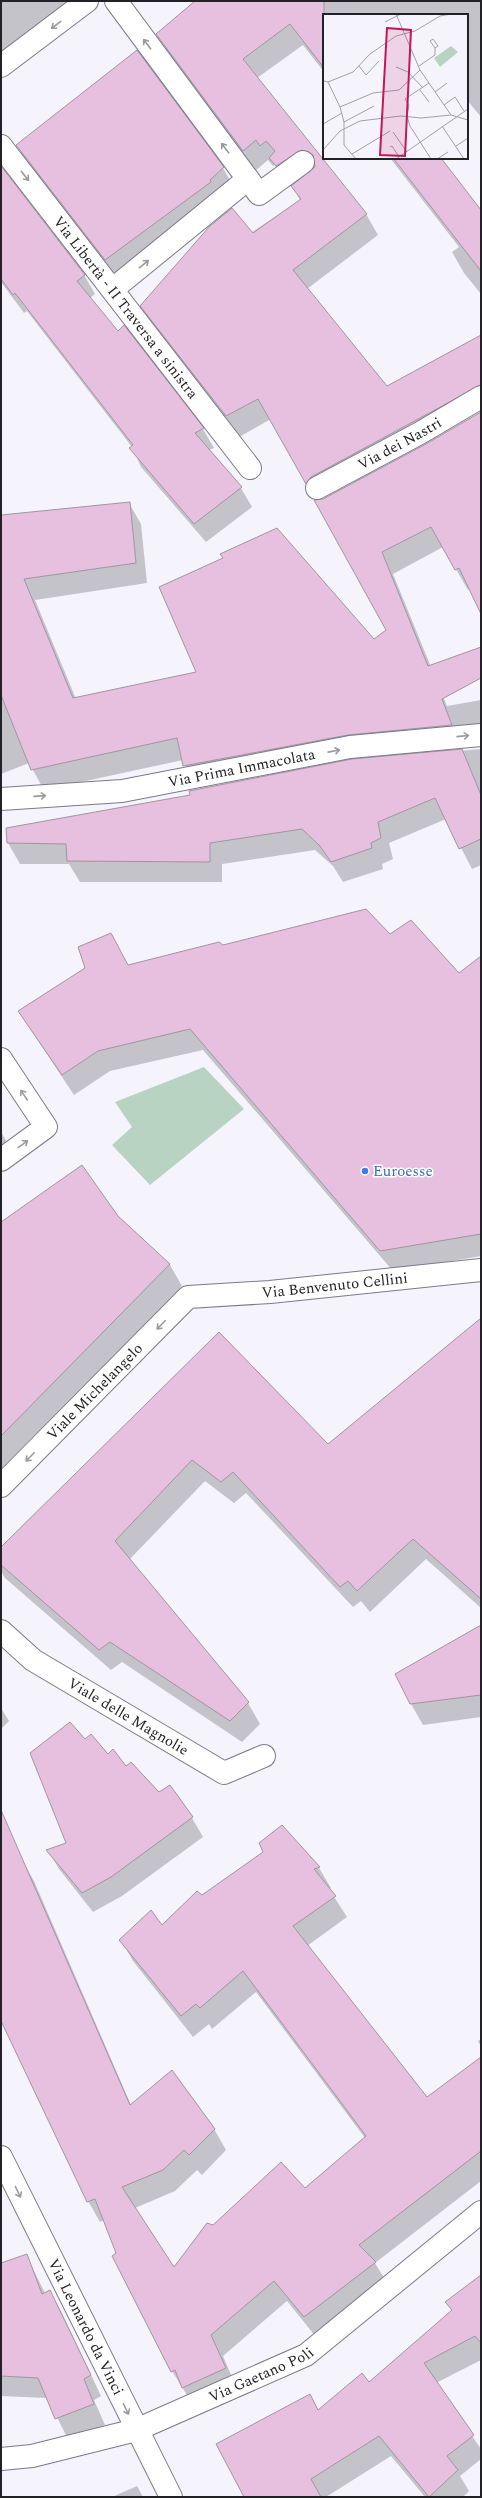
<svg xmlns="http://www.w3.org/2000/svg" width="482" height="2498" viewBox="0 0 482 2498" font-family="Spectral,serif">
  <rect width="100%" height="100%" fill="#f5f4fd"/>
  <path fill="#b9d3c2" d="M204,1067L244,1109L150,1185L112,1145L132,1127L115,1102Z"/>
  <path fill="#0003" d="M1,1H85L1,64Z
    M199,1H481V117L467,100V15H324V72L303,45L257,78L366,214L378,235L307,289L390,391L481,336V410L426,443L323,498L320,502L426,445L481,413V611L470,589L468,590L443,547L393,574L447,706L481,700V744L361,755L196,787L183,760L44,790L29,763L1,774V516L129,503L141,524L147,583L35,600L76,699L373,640L388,631L271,419L239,437L154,327L142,306L300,200L292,186L296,182L289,186L275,165L273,166L268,160L255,171L170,55L158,35Z
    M17,145L223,168L234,187L116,278L28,164Z
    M390,158H440L481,212V294L464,273L452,252L459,247Z
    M1,168L84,275L95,294L90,298L118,333L124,327L203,429L214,448L209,450L241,488L252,507L206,542L141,467L132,447L27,311L24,313L1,282Z
    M481,749V865L472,869L446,819L389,843L393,859L382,864L383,869L343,882L333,866L315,850L222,864V882H80L69,864H20L8,843L191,796L352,760Z
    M390,935L459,975L481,957V1256L393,1271L203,1050L110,1071L74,1095L19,1012L129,966L222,946Z
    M1,1132L8,1144L1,1150Z
    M117,1217L170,1265L182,1286L1,1469V1224Z
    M481,1326V1608L426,1559L370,1612L361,1601L353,1607L246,1493L234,1503L205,1481L129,1560L248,1703L260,1724L242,1742L122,1662L111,1670L5,1578L1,1571V1549L219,1333L328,1446Z
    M481,1627V1717L423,1725L411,1704Z
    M1,1708L9,1721L1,1729Z
    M85,1740L126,1767L192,1818L203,1837L122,1896L93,1912L59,1869L48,1850L67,1843Z
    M282,1827L319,1868L331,1888L329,1889L347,1917L307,1946L426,2098L481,2058V2181L375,2263L387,2283L316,2337L287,2301L223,2356L237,2389L195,2408L172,2371L117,2254L104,2220L100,2222L88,2201L1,2019V1848L22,1860L34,1881L131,2105L214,2129L226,2150L202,2175L197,2170L175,2191L135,2208L174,2269L213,2226L305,2189L365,2138L256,1992L212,2029L209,2024L193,2037L133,1961L121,1940L162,1926L264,1852Z
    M481,2039V2047L478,2041Z
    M26,2255L45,2293L49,2291L61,2311L101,2396L94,2400L105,2425L68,2439L47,2398L1,2396V2264Z
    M481,2276V2360L436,2383L481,2449V2459L460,2476L469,2491L463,2497H425L391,2456L326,2497H245L310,2395L319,2411L369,2384L452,2311L446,2302Z
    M137,2486L143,2497H112Z"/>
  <path fill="#e7bfdf" stroke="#a2959f" d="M195,1H324V68L290,24L243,59L367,214L293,270L387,386L481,335V385L311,477L306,484L258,399L226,416L140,306L209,227L232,208L253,233L301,199L291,186L315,167L313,155L302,150L276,166L269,158L275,151L266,141L260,146L256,140L243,151L156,34Z
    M137,50L224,167L210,180L211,182L105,260L16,145Z
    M393,158H441L481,210V271Z
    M1,166L85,275L77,281L118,331L124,325L204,428L195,433L242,487L194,524L129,448L133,445L15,293L13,295L1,279Z
    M481,412V614L459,568L455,570L431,527L382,552L428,666L481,647V678L442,699L452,725L348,735L183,766L177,738L31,770L1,695V515L130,502L136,563L24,579L73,698L196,672L159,587L223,558L220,554L277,528L374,639L386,630L314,500L323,499L426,444Z
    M462,749L481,795V839L459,849L435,798L378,822L381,838L371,843L372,848L331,862L320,846L302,829L210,843V862L67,861L66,844L7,843L6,828L190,795L189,791L352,759Z
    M366,909L390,934L411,920L459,973L481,956V1234L380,1251L190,1029L98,1051L62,1075L18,1011L85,968L78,947L111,933L128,965L219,942L223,945Z
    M82,1165L118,1216L170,1264L1,1436V1222Z
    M481,1318V1599L413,1539L357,1591L348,1581L340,1587L233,1472L221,1482L192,1460L115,1541L249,1702L230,1721L110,1642L99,1650L1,1565V1547L219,1332L328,1444Z
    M481,1625V1695L410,1704L395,1674Z
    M70,1722L85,1739L91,1734L108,1754L113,1749L126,1766L131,1762L159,1792L170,1785L193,1817L111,1877L82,1893L46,1850L66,1843L30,1753Z
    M1,1810L130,2105L172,2070L215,2129L189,2155L184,2150L163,2170L122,2187L174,2267L207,2223L213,2225L281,2162L305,2188L366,2136L243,1971L200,2008L196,2004L181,2016L119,1940L151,1910L162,1925L197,1891L202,1895L263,1852L259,1843L282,1825L320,1867L314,1869L336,1896L293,1926L427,2097L481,2057V2151L359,2245L376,2262L304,2317L274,2281L211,2335L226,2368L182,2388L175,2370L171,2372L112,2256L116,2253L95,2199L87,2202L1,2021Z
    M27,2254L42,2294L50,2290L91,2375L84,2379L94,2404L55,2419L38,2378L1,2376V2263Z
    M481,2275V2343L475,2336L424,2363L474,2435L447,2456L458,2470L429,2497L379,2436L311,2479L321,2497H244L216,2444L310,2394L318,2410L362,2373L369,2382L452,2310L445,2302Z"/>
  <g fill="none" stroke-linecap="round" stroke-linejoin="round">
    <defs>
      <g id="minor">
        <path d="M116,1L259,194L303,162"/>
        <path d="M1,66L87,1"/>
        <path id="s1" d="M1,146L250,468"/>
        <path d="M113,289L248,179"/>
        <path id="s2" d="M317,488L420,433L481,397"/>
        <path id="s3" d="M1,799L122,791L350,747L481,735"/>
        <path d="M1,1059L46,1127L1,1160"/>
        <path id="s4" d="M1,1486L188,1297L270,1292L481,1270"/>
        <path id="s5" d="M1,1631L33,1660L224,1773L264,1756"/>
        <path id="s6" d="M1,2157L171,2497"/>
        <path id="s7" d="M1,2459L32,2456L136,2430L306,2355L481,2212"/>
      </g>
    </defs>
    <use href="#minor" stroke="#7b7a87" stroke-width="24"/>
    <use href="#minor" stroke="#fff" stroke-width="22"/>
  </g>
  <defs><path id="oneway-shaft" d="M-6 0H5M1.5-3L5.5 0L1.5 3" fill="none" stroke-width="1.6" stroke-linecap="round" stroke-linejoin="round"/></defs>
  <g stroke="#9b9b9d">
    <use href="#oneway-shaft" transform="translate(56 25) rotate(143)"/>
    <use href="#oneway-shaft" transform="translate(147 44) rotate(-127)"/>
    <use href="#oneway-shaft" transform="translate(225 148) rotate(-127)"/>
    <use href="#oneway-shaft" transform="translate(25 176) rotate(52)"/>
    <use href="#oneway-shaft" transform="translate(144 264) rotate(-39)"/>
    <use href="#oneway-shaft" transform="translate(463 736) rotate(-6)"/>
    <use href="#oneway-shaft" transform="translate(334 751) rotate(-11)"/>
    <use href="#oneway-shaft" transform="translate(40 796) rotate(-4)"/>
    <use href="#oneway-shaft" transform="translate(24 1095) rotate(-124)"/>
    <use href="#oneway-shaft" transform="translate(23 1144) rotate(-36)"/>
    <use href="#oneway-shaft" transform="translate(161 1325) rotate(135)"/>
    <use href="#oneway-shaft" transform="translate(30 1457) rotate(135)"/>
    <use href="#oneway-shaft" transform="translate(18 2192) rotate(64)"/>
    <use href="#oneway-shaft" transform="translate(126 2409) rotate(64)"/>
  </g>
  <circle fill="#3f7fe0" stroke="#fff" stroke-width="1.5" cx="365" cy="1171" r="4"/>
  <g text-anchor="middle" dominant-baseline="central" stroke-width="3" stroke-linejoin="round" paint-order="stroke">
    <g font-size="15" fill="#212126" stroke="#fff">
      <text stroke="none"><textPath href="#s1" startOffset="204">Via Libertà - II Traversa a sinistra</textPath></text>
      <text stroke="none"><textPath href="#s2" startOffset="94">Via dei Nastri</textPath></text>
      <text stroke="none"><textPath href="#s3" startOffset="243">Via Prima Immacolata</textPath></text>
      <text stroke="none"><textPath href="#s4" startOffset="413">Via Benvenuto Cellini</textPath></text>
      <text stroke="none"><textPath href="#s4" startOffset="133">Viale Michelangelo</textPath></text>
      <text stroke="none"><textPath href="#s5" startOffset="154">Viale delle Magnolie</textPath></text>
      <text stroke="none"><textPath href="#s6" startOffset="190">Via Leonardo da Vinci</textPath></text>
      <text stroke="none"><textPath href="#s7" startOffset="275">Via Gaetano Poli</textPath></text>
    </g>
    <g font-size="15" fill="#366cbe" stroke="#fff" text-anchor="start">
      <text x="373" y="1171">Euroesse</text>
    </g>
  </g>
  <g transform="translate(323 14)">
    <rect width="145" height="145" fill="#f5f4fd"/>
    <path d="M128,32L135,38L117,53L111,44Z" fill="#b9d3c2"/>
    <path fill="none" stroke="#a0a0a7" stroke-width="1" d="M73,0L97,56L128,101L145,106M130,0H145M62,8L78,0M110,25L115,32L112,34L107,27ZM36,52L43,61L56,47M96,52L112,41V34M73,53L85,58L100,74M1,67L5,68L17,93L21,108V131L33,145M5,68L30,58L47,40L73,22L92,17L117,2L128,0M106,69L82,85L86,91L84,102L87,112L108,145M97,76L106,88M112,78L124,69M121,91L132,83L141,97M17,93L50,79L76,76L97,56M21,108L51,92M0,110L19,99M119,112L141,145M70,118L84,138M133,132L145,124M67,133L69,132L76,143M0,136L17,117L37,107L78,102L98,104L128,101M29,140L67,117M73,145L145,95M114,145L125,138"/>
    <path fill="#c2185b" fill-opacity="0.15" stroke="#c2185b" stroke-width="2" d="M64,14L88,16L82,142L57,141Z"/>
    <rect width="145" height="145" fill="none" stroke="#212126" stroke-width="2"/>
  </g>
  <rect width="482" height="2498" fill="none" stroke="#212126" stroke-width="4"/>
</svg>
